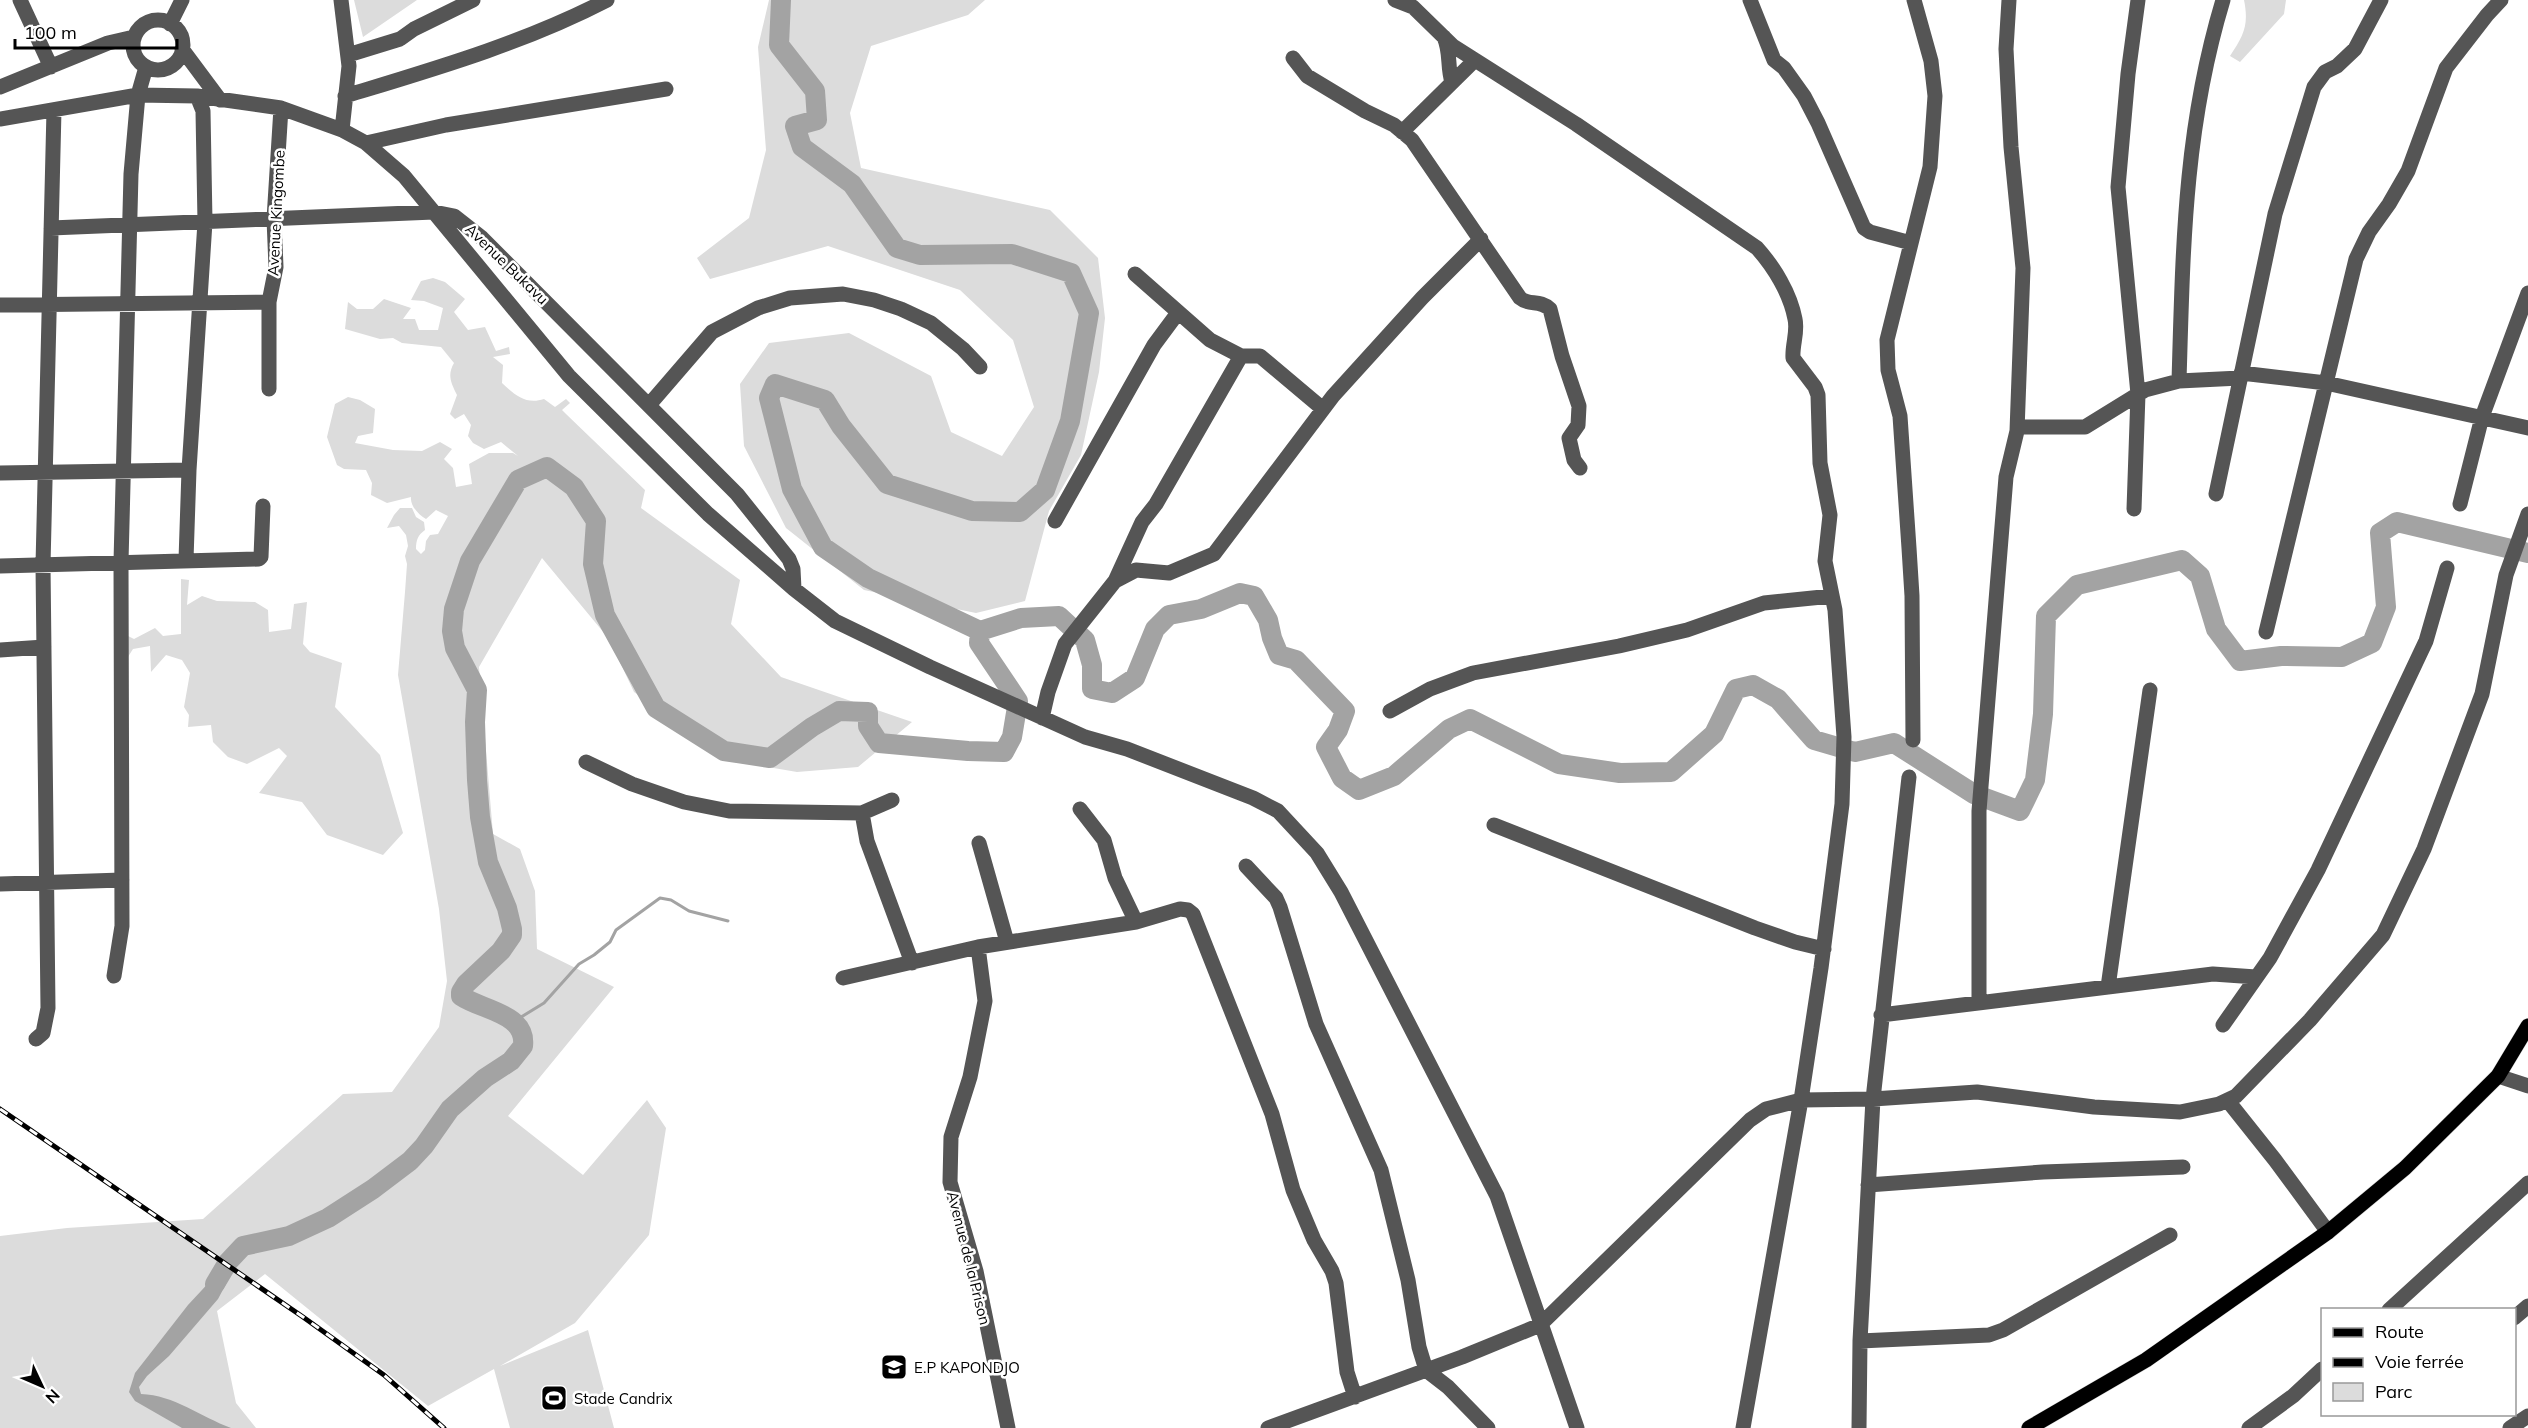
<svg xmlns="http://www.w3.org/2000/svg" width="2528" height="1428" viewBox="0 0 2528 1428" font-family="Mulish,sans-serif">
  <rect width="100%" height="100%" fill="#fff"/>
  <path fill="#dcdcdc" d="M354,0H417L363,37Z
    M769,0H985L968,15L871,46L850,113L861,168L1050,210L1098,258L1105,318L1099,372L1081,455L1049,511L1025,601L976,613L864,590L786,528L744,446L740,384L769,343L849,333L931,376L951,432L1002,456L1034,407L1013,340L960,290L828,246L710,279L697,258L749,218L766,150L758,47Z
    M2244,0H2286L2284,14L2240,62L2230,56C2244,35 2249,25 2244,0Z
    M433,278L445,282L465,299L454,312L468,330L485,327L496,351L509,347L510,354L493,357L503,365L502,383C515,395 526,405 544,399L555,407L566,399L570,403L562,410L566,414L645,490L641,508L740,580L731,624L781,677L912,722L858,767L797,772L732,761L634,692L609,639L542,558L479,667L493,834L520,849L535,891L537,949L614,987L508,1116L583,1175L647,1100L666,1128L649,1235L575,1323L500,1366L588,1330L614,1428H510L494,1369L428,1406L265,1274L217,1311L236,1403L256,1428H0V1236L67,1228L203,1219L343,1094L392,1092L439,1027L447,981L439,909L398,675L405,592L407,564L405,556L408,546L406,535L399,526L387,528L394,515L400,508H412L416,517L424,522L425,530C418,535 416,540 416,549L421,554L425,550L426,541L430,535L438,534L448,516L436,510L426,519C419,515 410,506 411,497L387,503L371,495L372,483L366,470L344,469L337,465L327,437L335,404L348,397L360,400L375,409L373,433L358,436L355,443L393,450L422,451L440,442L452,449L444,459L453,468L456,487L472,484L469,464L489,453H513L518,456L501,442L484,449L473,443L468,436L471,425L464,414L455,419L450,414L457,395C451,383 447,375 454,363L441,347L402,343L393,338L380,339L345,329L348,302L357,309H373L384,299L411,308L403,319H415L419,330H438L443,308L424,301L411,300L421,281Z
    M181,579L189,580L187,605L202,596L217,601L255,602L268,610L269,632L291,629L294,604L307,602L303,644L310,652L342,663L335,707L380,755L403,833L383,855L327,835L302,802L259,793L287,756L279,748L247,764L228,757L213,742L211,725L188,727L189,715L184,707L190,673L182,660L166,655L151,672L150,646L133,649L126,660V635L134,639L155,628L163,636L181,634Z"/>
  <path fill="#a3a3a3" d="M228,1262L226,1284L218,1299L169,1356L147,1376L139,1387L141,1394C174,1395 201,1417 231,1428H182L135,1401L129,1392L135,1373L188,1305Z"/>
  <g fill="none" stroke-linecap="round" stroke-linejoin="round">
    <path stroke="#a3a3a3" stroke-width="3" d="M513,1022L544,1003L579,964L594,955L610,942L616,930L660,898L671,900L689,911L728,921"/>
    <path stroke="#a3a3a3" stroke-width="20" d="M781,0L779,45L815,91L817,120L795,126L802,147L852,184L897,248L920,255L1012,254L1071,273L1089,313L1070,421L1045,490L1020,512L972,511L887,484L841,426L825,400L775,384L769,398L792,489L823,547L868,578L980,631
      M215,1284L228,1262L243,1246L289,1236L328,1218L373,1189L410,1161L424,1146L450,1109L485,1078L511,1061L523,1046C527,1013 481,1010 461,996V992L466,984L501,951L512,935V929L507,908L488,862L480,817L477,780L475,722L477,690L455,648L452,631L454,609L470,561L518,480L547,467L574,487L596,521L593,564L605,615L656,708L724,751L770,758L812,727L839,711L868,712V726L879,743L968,751L1004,752L1012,737L1018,701L979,643L980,631L1021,618L1059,616L1085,640L1092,665V689L1112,693L1135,678L1155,629L1169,615L1201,609L1240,593L1254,596L1268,620L1272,638L1279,655L1296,660L1345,711L1338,730L1326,747L1342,778L1359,790L1394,776L1449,729L1470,719L1559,764L1620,773L1671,772L1714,734L1736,689L1753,685L1778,699L1814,740L1855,752L1894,743L1974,794L2020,811L2035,780L2043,714L2046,616L2077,585L2182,560L2200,576L2216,629L2240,661L2281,656L2342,657L2372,643L2386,607L2380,533L2397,522L2528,553"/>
    <defs>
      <path id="major" d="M2029,1428L2146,1360L2328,1232L2405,1168L2498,1076L2528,1026"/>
    </defs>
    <use href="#major" stroke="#dbdbdb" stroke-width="16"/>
    <path stroke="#555" stroke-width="15" d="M20,0L51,67
      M341,0L349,66L342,130
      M1395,0L1413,7L1453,46L1576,124L1757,248C1774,267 1790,293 1795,319C1798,332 1792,345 1793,358L1815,387L1818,395L1820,463L1830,515L1825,561L1835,610L1844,737L1842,804L1821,968L1801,1100L1743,1428
      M1750,0L1774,60L1784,68L1804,96L1818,123L1864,228L1870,232L1911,243
      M133 45a25 25 0 1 1 50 0a25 25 0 1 1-50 0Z
      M170,24L182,0
      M1444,37C1451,52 1447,67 1452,82
      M182,49L220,100
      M348,55L400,39L414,29L473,0
      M1293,58L1307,76L1365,111L1394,125L1412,140L1520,298C1529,306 1540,299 1550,309L1562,356L1579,406L1578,425L1569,438L1574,460L1580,468
      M0,87L108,43L134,37
      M345,96C434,69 524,43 607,0
      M0,119L138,95L197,96L281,108L342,130L366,143L404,176L569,376L708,514L794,589L835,621L930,667L1085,737L1127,749L1253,798L1278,811L1317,853L1341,892L1497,1196L1577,1428
      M1402,132L1475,60
      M366,143L446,125L666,89
      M51,228L434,212L454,216L482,238L737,494L789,559L793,569L794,589
      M1135,274L1210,340L1241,356H1260L1323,409
      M0,305L269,302
      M2241,373L2326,383L2528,428
      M2179,381C2183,248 2184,129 2223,0
      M269,389V302L276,267L274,219L281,108
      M649,405L712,332L758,308L790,298L843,294L874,300L901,309L931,323L963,349L980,367
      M2018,427H2085L2145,390L2179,381L2240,378
      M0,473L189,470
      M2216,494L2275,214L2314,87L2325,72L2337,66L2355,49L2381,0
      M2460,504L2482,417L2528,293
      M2134,509L2138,394L2118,187L2128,74L2138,0
      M1055,521L1154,345L1177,314
      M186,560L189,470L205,222L203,111L197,96
      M0,566L259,559L261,557L263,506
      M1115,581L1142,522L1156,504L1241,356
      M2266,632L2356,259L2369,232L2389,204L2408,171L2446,68L2487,15L2501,0
      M0,650L44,647
      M1390,711L1430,689L1473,673L1619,646L1687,630L1764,603L1832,596
      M1042,718L1048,692L1065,644L1115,581L1136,570L1169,573L1214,554L1333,396L1422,298L1481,239
      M1913,740L1912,596L1909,548L1900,416L1888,370L1887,340L1930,167L1935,96L1931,61L1914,0
      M586,762L632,784L684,802L729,811L862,813L892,800
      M1080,809L1104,840L1115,878L1136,922
      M862,813L867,841L912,963
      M1494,825L1755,928L1795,942L1824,949
      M979,843L1007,942
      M1246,866L1276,898L1280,907L1316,1024L1381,1170L1408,1280L1419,1347L1426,1370L1448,1387L1488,1428
      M0,884L122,880
      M978,947L985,1001L970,1077L951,1137L950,1182L976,1271L1008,1428
      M114,976L122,926L121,562L131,174L138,95L146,67
      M843,978L978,947L1136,922L1180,909L1188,910L1193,914L1272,1114L1293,1190L1314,1240L1332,1271L1336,1283L1347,1372L1355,1397
      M2108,987L2150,690
      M1979,1003V811L2006,477L2017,431L2023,268L2011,147L2006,49L2009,0
      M1881,1015L2213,974L2256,977
      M2223,1025L2270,958L2318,870L2426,641L2447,568
      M36,1039L43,1033L48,1008L43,565L54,110
      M2498,1076L2528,1086
      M2228,1101L2275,1160L2328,1232
      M1868,1185L2043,1172L2183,1167
      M2389,1310L2528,1183
      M2514,1318L2528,1306
      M1860,1341L1989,1335L2003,1330L2170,1235
      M1268,1428L1462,1357L1540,1325L1750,1120L1766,1109L1801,1100L1873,1099L1977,1092L2094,1107L2180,1112L2219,1104L2236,1096L2310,1020L2383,935L2424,849L2482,694L2506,575L2528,514
      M1859,1428L1860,1341L1873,1099L1909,777
      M2249,1428L2293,1396L2322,1369
      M2510,1428L2528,1416"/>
    <use href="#major" stroke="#000" stroke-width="15"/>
    <defs>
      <path id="rail" d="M0,1109L303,1317L384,1375L444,1428"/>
    </defs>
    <use href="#rail" stroke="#000" stroke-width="5"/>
    <use href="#rail" stroke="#fff" stroke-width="3" stroke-dasharray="9" stroke-linecap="butt"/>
  </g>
  <defs>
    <symbol id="school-square" viewBox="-11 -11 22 22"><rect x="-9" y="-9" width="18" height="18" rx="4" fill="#000" stroke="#fff"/><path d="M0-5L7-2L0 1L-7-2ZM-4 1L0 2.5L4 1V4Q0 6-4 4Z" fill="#fff"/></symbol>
    <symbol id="stadium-square" viewBox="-11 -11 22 22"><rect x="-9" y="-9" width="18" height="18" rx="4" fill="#000" stroke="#fff"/><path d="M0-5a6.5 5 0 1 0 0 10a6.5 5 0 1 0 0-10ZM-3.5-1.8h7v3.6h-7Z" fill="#fff"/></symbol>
  </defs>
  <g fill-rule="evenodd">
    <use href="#school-square" x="879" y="1352" width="30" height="30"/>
    <use href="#stadium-square" x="539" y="1383" width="30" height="30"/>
  </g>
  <g text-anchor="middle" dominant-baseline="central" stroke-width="5" stroke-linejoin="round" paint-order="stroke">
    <g font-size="15" fill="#000" stroke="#fff">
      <text transform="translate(276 213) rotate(-87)">Avenue Kingombe</text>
      <text transform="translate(507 264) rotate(44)">Avenue Bukavu</text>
      <text transform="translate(969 1258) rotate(76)">Avenue de la Prison</text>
    </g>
    <g font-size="15" fill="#000" stroke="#fff" text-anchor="start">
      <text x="914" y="1367">E.P KAPONDJO</text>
      <text x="574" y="1398">Stade Candrix</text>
    </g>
  </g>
  <rect x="2321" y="1308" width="195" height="108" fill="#ffffff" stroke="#999999" stroke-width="1.5"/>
  <rect x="2333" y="1328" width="30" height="9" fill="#000000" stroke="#999999" stroke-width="1.5"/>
  <text x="2375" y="1338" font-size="18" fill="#000000">Route</text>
  <rect x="2333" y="1358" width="30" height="9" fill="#000000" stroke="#999999" stroke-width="1.5"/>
  <text x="2375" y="1368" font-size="18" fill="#000000">Voie ferrée</text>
  <rect x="2333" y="1383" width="30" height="18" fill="#dcdcdc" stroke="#999999" stroke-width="1.5"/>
  <text x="2375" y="1398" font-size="18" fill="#000000">Parc</text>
  <g transform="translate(42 1386) rotate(134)" stroke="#ffffff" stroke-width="4.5" paint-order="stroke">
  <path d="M0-4.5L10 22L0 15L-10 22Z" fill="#000000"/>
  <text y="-9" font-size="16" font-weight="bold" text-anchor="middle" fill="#000000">N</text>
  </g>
  <path d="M15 39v9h162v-9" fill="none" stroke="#000000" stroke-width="3"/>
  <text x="24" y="39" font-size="18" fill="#000000" stroke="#ffffff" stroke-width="4.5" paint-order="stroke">100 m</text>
</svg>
